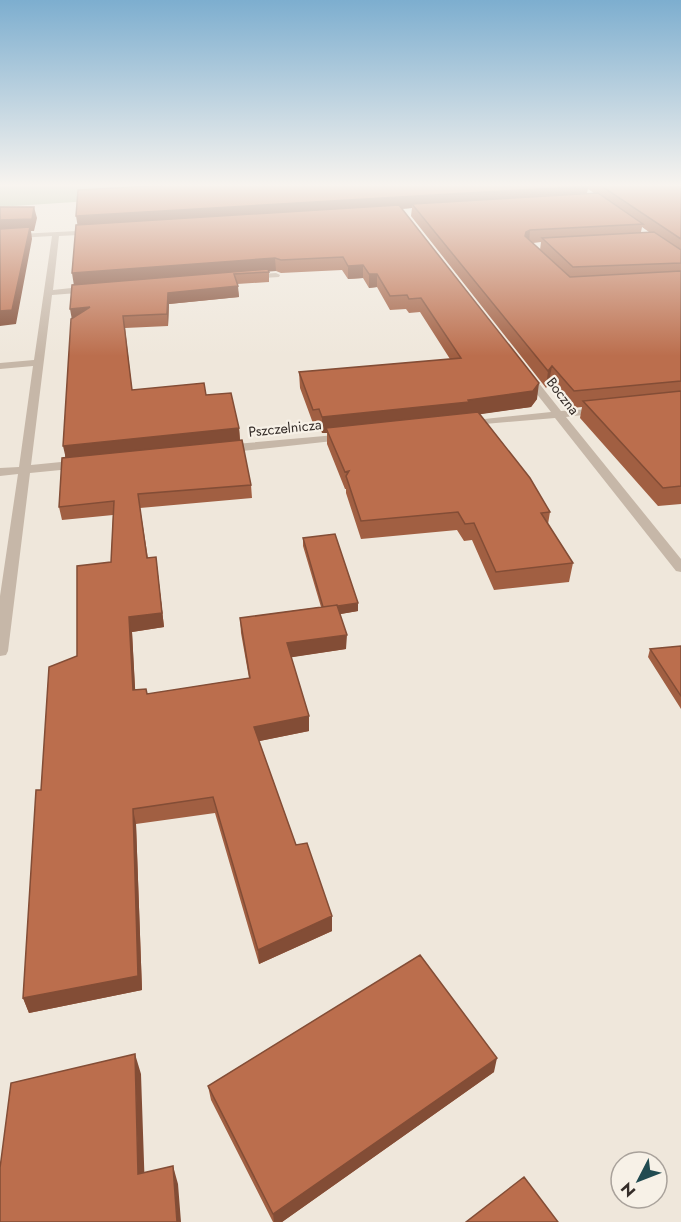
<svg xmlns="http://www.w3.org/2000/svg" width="681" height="1222" viewBox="0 0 681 1222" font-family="Jost,sans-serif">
  <rect width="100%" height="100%" fill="#efe7db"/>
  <path fill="#b0bd9c" d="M0,185H326L0,207Z"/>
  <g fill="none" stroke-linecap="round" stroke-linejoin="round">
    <path fill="#c6b7a8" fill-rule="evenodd" d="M96,230L99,234L59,236L53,290L90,286L94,289L90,292L52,295L31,465L81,460L87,464L81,468L30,473L8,651L6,655L0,656V596L18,474L0,476V468L19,467L33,366L0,369V363L34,360L52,236L0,239V235Z
      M276,273L280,275L279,277L248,279L244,277L248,275Z
      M526,371L530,372L561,411L604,408L605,410L600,413L566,417L681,559V572L676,571L555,418L462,426L460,424L466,421L551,412L521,374Z
      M347,434L351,435V439L224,453L218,449L224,445Z"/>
  </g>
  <path fill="#a15f42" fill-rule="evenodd" d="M169,185H681V504L658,506L580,418L582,407L572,408L549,382L546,388L411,216L412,208L402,209L537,399L531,407L479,414L550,512L548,524L573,563L569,582L494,590L472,540L464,541L457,530L361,539L346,493V489H345L327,444V433H322L319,426H314L300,388L299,372L450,359L420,312L409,313L406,309L390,310L377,287L369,288L363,278L348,279L342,270L281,273L276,271H269V282L237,284L239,297L169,304L168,326L125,328L132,390L206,395L239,428L240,440L251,485L252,498L140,508L148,558L156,557L164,627L132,632L135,690L146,689L147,694L249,678L241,633L240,618L321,607L303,546V538L358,611L340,614L346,649L291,657L309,731L259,741L296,845L332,916V931L259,964L215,813L136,824L142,990L29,1013L23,998L41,790L77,656L111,562L113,515L62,520L59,507L65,458L72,318L78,225ZM588,189L594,193H587ZM642,227L649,232H641ZM541,242L540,250L533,243Z
    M681,646V709L648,657L650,649Z
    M494,1072L282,1222H273L211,1100L208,1086Z"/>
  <path fill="#834d36" d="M588,186L586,198L412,204V208L78,228L76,216Z
    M34,207L37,218L34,231H31L32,239L16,324L0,326V220Z
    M530,230L529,243L524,245L526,232Z
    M275,258L276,271L74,286L72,273Z
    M363,265V278L348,279V266Z
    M369,274H377V287L369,288Z
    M238,286L239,297L169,304L168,326L167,314L168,293Z
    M90,307L72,320L70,309Z
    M552,366L549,382L546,388L548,371Z
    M539,383L537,399L531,407L468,416L326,428L327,433H322V417L468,400Z
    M239,428L240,441L66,459L63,446Z
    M156,557L164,627L132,632L136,705L133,690L129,617Z
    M358,603V611L324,617L323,609Z
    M347,635L346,649L287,658V643Z
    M309,716V731L255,742L254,727Z
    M133,809L136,824L142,990L29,1013L23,998Z
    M332,916V931L259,964L258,950Z
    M135,1054L141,1074L145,1192L138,1174Z
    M497,1058L494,1072L282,1222H274L273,1214Z
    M173,1166L178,1184L181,1222H177Z"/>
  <path fill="#bb6e4d" stroke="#834d36" stroke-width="1.5" d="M169,185H586L588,186L76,216L78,190Z
    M600,185H681V239Z
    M598,193L643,224L530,230L526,232L525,236L570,277L681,271V381L574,391L552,366L548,371L412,204Z
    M399,205L539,383L533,391L468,400L469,402L322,417L319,409L313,410L299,372L461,358L421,298L409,299L407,295L390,296L377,274H369L363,265L348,266L343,257L281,260L275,258L72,273L76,225Z
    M0,207H34L32,219L0,220Z
    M30,227L12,310L0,311V229Z
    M654,232L681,250V263L573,267L542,238Z
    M268,269L269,272L234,274L238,286L168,293L167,314L123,316L132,390L204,383L206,395L231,393L239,428L63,446L71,319L90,307L70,309L72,285Z
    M681,391V486L663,488L583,401Z
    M478,412L530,478L550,512L541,513L573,563L496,572L474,523L465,524L458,512L361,521L346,476L349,471L345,472L326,428Z
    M242,440L251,485L138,494L147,558L156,557L162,613L129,617L133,690L146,689L147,694L250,678L240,618L337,605L347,635L287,643L309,716L254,727L296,845L307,843L332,916L258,950L213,797L133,809L138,976L23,998L36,790H41L49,667L77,656V566L111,562L114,501L59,507L62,458Z
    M335,534L358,603L338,606L337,605L323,607L303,538Z
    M681,646V696L650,649Z
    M420,955L497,1058L273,1214L208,1086Z
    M135,1054L138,1174L173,1166L177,1222H0V1168L11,1083Z
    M524,1177L558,1222H466Z"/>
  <linearGradient id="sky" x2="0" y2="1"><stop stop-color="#7daecf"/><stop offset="0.52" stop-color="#f8f4ef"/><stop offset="1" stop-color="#f8f4ef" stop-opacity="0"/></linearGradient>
  <rect width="681" height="356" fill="url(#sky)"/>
  <g text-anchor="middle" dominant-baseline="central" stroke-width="4.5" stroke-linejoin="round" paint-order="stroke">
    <g font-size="14" fill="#342c28" stroke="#f7f1e7">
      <text transform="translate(563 396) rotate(52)">Boczna</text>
      <text transform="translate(285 428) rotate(-6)">Pszczelnicza</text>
    </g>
  </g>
  <g transform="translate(639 1180) rotate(228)"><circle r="28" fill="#f7f1e7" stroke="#a9a29b" stroke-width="1.5"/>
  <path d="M0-4.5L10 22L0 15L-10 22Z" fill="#214b51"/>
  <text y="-9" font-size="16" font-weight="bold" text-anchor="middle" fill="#342c28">N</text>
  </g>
</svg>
